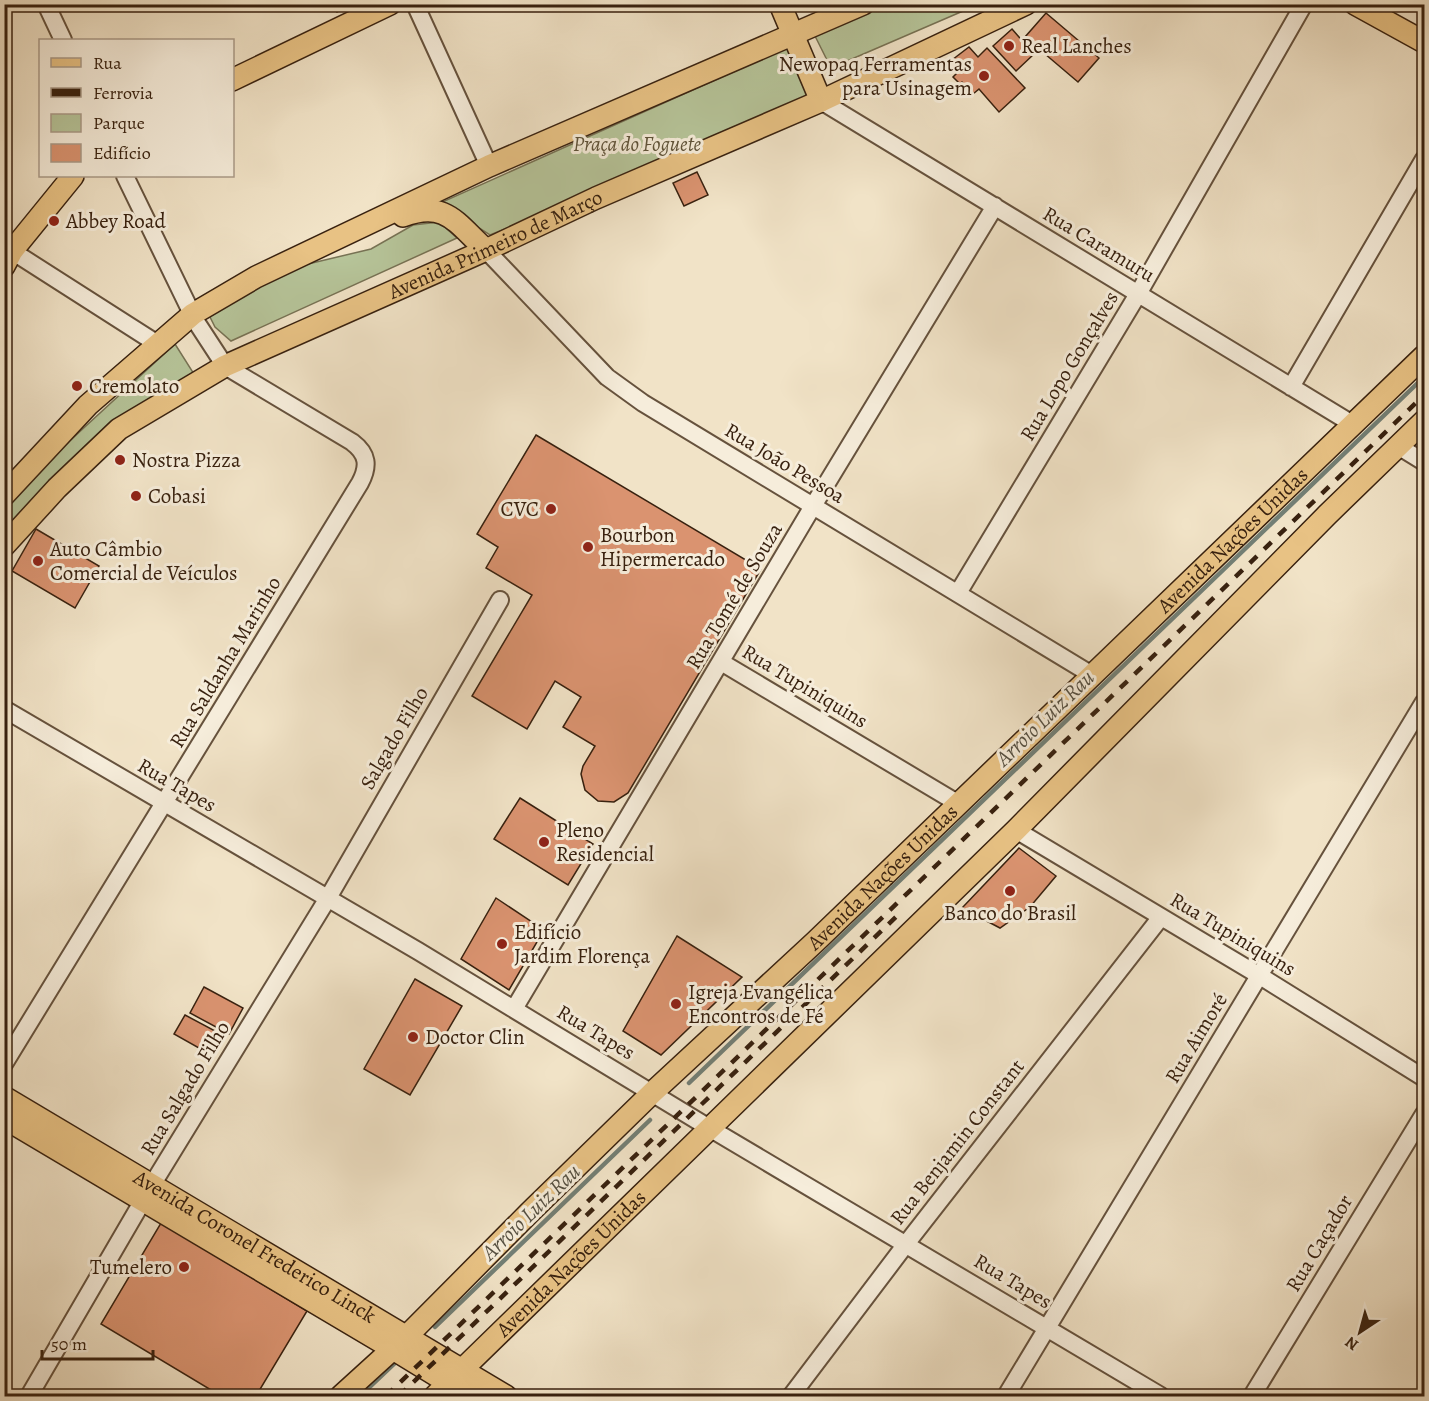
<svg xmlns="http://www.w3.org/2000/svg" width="1429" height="1401" viewBox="0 0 1429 1401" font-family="Alegreya,serif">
  <rect width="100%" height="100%" fill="#f1e3c7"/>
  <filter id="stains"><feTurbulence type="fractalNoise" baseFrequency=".00333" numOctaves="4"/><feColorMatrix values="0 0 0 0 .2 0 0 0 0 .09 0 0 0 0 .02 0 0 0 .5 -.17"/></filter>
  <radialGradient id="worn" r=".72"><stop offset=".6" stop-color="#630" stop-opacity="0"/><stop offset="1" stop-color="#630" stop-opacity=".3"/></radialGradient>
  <path fill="#b6c499" stroke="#777254" stroke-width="1.5" d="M878,5H977L831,68L813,32Z
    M789,47L808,97L596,191L490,235L440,203Z
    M439,222L457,238L231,341L215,327L207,311L287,269L371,249L413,225Z
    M175,344L194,374L5,537V507L24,483Z"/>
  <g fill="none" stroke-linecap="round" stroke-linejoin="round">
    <path stroke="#737f75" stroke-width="4.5" d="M689,1083L1424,377
      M435,1327L650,1120
      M360,1396L399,1359"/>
  </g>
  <path fill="#da9370" stroke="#38210f" stroke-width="1.5" d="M333,4H352L337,12Z
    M1046,13L1099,58L1078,82L1025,37Z
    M1012,29L1034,54L1016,71L993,46Z
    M969,47L978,57L987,48L1025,88L999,112L979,89L973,94L962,82L960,84L953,77L957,73L948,63Z
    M697,172L708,195L684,206L673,183Z
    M536,435L761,569L628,793L614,802L598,801L585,790L581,774L583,766L595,746L563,727L581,697L555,681L527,729L472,696L532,595L486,568L498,547L477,534Z
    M36,529L99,566L75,608L12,571Z
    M520,798L593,844L568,885L494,839Z
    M1019,848L1056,876L1030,907L1000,928L962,908Z
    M496,898L544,930L509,990L461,959Z
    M677,936L742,977L661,1055L623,1031Z
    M415,979L462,1006L410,1095L364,1069Z
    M204,987L243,1008L229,1034L190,1013Z
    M185,1015L217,1032L206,1052L174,1034Z
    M161,1223L307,1311L256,1396H221L101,1324Z"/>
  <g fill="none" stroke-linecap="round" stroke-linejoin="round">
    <defs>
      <path id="minor" d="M46,4L63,40
        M415,4L489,166
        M821,101L1354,425
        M486,250L607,377L643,403L1092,675
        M12,251L159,345
        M1291,387L1424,159
        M1398,446L1424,462
        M958,593L1138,294L1304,4
        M721,662L959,804
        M4,709L418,951L711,1129L1161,1396
        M1016,830L1260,976L1424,1078
        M514,1009L813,506L995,206
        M4,1064L360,483C369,466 368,454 352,442L225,366L195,320L125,176
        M29,1396L152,1185L328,898L500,600
        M791,1396L906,1244L1161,917
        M1006,1396L1424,702
        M1252,1396L1424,1114"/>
      <g id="major">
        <path d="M780,4L821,101"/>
        <path d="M1355,4L1424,42"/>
        <path d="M232,80L390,4"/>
        <path d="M403,216C446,200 456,223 486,250"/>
        <path d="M4,266L12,251L73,176"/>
        <path d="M4,495L88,405L193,314L256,277L489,166L863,4"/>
        <path id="s1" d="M4,546L57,488L119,429L225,366L486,250L596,198L821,101L1026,4"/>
        <path id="s2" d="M4,1097L506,1396"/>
        <path d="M4,1118L393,1349L470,1396"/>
        <path id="s3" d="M341,1396L407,1336L529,1213L653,1092L815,942L1424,356"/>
        <path id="s4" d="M435,1396L1016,830L1327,515L1424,421"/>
      </g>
    </defs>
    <use href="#minor" stroke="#66523d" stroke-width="20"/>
    <use href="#major" stroke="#38210f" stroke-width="24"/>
    <use href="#minor" stroke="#f6eddb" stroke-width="16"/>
    <use href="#major" stroke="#e8c284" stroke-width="21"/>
    <path stroke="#38210f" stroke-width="4.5" stroke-dasharray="10 10" stroke-linecap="butt" d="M386,1396L1424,395
      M399,1396L900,913"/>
  </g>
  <g fill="#8f2418" stroke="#f6eddb" stroke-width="2">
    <circle cx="1009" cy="46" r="6"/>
    <circle cx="984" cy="76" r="6"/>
    <circle cx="54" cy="221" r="6"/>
    <circle cx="77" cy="386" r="6"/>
    <circle cx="120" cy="460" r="6"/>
    <circle cx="136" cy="496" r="6"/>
    <circle cx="551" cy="509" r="6"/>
    <circle cx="588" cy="547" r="6"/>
    <circle cx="38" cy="561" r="6"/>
    <circle cx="544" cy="842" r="6"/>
    <circle cx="1010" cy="891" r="6"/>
    <circle cx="502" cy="944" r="6"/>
    <circle cx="676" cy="1004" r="6"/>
    <circle cx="413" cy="1037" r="6"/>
    <circle cx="184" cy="1267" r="6"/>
  </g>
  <g text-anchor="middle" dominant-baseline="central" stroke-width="6" stroke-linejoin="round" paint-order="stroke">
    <g font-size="21" fill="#38210f" stroke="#f6eddb" text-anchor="start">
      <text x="1021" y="46">Real Lanches</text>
      <text x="972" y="64" text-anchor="end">Newopaq Ferramentas<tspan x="972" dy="24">para Usinagem</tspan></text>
      <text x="66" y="221">Abbey Road</text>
      <text x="89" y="386">Cremolato</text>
      <text x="132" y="460">Nostra Pizza</text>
      <text x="148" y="496">Cobasi</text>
      <text x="539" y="509" text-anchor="end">CVC</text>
      <text x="600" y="535">Bourbon<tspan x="600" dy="24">Hipermercado</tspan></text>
      <text x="50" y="549">Auto Câmbio<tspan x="50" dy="24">Comercial de Veículos</tspan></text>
      <text x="556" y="830">Pleno<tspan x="556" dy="24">Residencial</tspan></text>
      <text x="1010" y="913" text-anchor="middle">Banco do Brasil</text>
      <text x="514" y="932">Edifício<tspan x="514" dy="24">Jardim Florença</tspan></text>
      <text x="688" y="992">Igreja Evangélica<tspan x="688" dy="24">Encontros de Fé</tspan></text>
      <text x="425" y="1037">Doctor Clin</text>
      <text x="172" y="1267" text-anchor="end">Tumelero</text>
    </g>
    <g font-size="21" font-style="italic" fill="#5e5238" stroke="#f6eddb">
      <text x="637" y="144">Praça do Foguete</text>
    </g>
    <g font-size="21" fill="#38210f" stroke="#f6eddb">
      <text stroke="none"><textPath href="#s1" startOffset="584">Avenida Primeiro de Março</textPath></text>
      <text transform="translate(1099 244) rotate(31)">Rua Caramuru</text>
      <text transform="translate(1069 366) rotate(-59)">Rua Lopo Gonçalves</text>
      <text transform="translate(785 463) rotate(31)">Rua João Pessoa</text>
      <text stroke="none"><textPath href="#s3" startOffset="1236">Avenida Nações Unidas</textPath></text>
      <text transform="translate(734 596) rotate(-59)">Rua Tomé de Souza</text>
      <text transform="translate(225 662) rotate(-59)">Rua Saldanha Marinho</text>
      <text transform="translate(805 686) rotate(31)">Rua Tupiniquins</text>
      <text transform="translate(394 738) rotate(-60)">Salgado Filho</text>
      <text transform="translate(177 785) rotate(30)">Rua Tapes</text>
      <text stroke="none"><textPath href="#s3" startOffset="750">Avenida Nações Unidas</textPath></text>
      <text transform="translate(1233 934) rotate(31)">Rua Tupiniquins</text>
      <text transform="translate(596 1032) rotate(31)">Rua Tapes</text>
      <text transform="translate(1196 1038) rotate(-59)">Rua Aimoré</text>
      <text transform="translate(185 1088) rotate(-59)">Rua Salgado Filho</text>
      <text transform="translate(957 1142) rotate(-52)">Rua Benjamin Constant</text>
      <text transform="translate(1319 1243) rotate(-59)">Rua Caçador</text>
      <text stroke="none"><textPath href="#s2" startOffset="292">Avenida Coronel Frederico Linck</textPath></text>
      <text stroke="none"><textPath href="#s4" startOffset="190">Avenida Nações Unidas</textPath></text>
      <text transform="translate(1013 1281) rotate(31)">Rua Tapes</text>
    </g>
    <g font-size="22" font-style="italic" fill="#565042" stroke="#f6eddb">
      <text transform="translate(1045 718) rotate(-44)">Arroio Luiz Rau</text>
      <text transform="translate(531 1212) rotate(-44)">Arroio Luiz Rau</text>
    </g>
  </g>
  <rect width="1429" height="1401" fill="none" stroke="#f1e3c7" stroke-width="24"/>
  <rect x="6" y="6" width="1417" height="1389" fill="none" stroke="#38210f" stroke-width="3"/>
  <rect x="12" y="12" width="1405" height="1377" fill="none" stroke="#38210f" stroke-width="1.5"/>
  <rect x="39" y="39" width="195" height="138" fill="#f6eddb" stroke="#aa9b89" stroke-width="1.5"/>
  <rect x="51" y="58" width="30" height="9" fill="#e8c284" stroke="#aa9b89" stroke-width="1.5"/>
  <text x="93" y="69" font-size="18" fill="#38210f">Rua</text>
  <rect x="51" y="88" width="30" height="9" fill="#38210f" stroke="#aa9b89" stroke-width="1.5"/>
  <text x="93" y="99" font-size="18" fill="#38210f">Ferrovia</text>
  <rect x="51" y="114" width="30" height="18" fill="#b6c499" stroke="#aa9b89" stroke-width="1.5"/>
  <text x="93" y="129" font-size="18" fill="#38210f">Parque</text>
  <rect x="51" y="144" width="30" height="18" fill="#da9370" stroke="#aa9b89" stroke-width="1.5"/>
  <text x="93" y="159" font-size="18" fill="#38210f">Edifício</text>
  <g transform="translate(1360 1332) rotate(216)" stroke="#f6eddb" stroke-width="4.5" paint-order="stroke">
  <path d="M0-4.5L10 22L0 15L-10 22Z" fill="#38210f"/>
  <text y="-9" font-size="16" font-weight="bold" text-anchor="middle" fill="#38210f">N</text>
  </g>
  <path d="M42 1350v9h111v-9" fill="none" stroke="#38210f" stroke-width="3"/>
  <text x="51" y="1350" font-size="18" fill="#38210f" stroke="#f6eddb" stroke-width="4.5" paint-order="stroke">50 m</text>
  <rect width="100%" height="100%" filter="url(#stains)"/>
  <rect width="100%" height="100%" fill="url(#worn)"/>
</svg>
